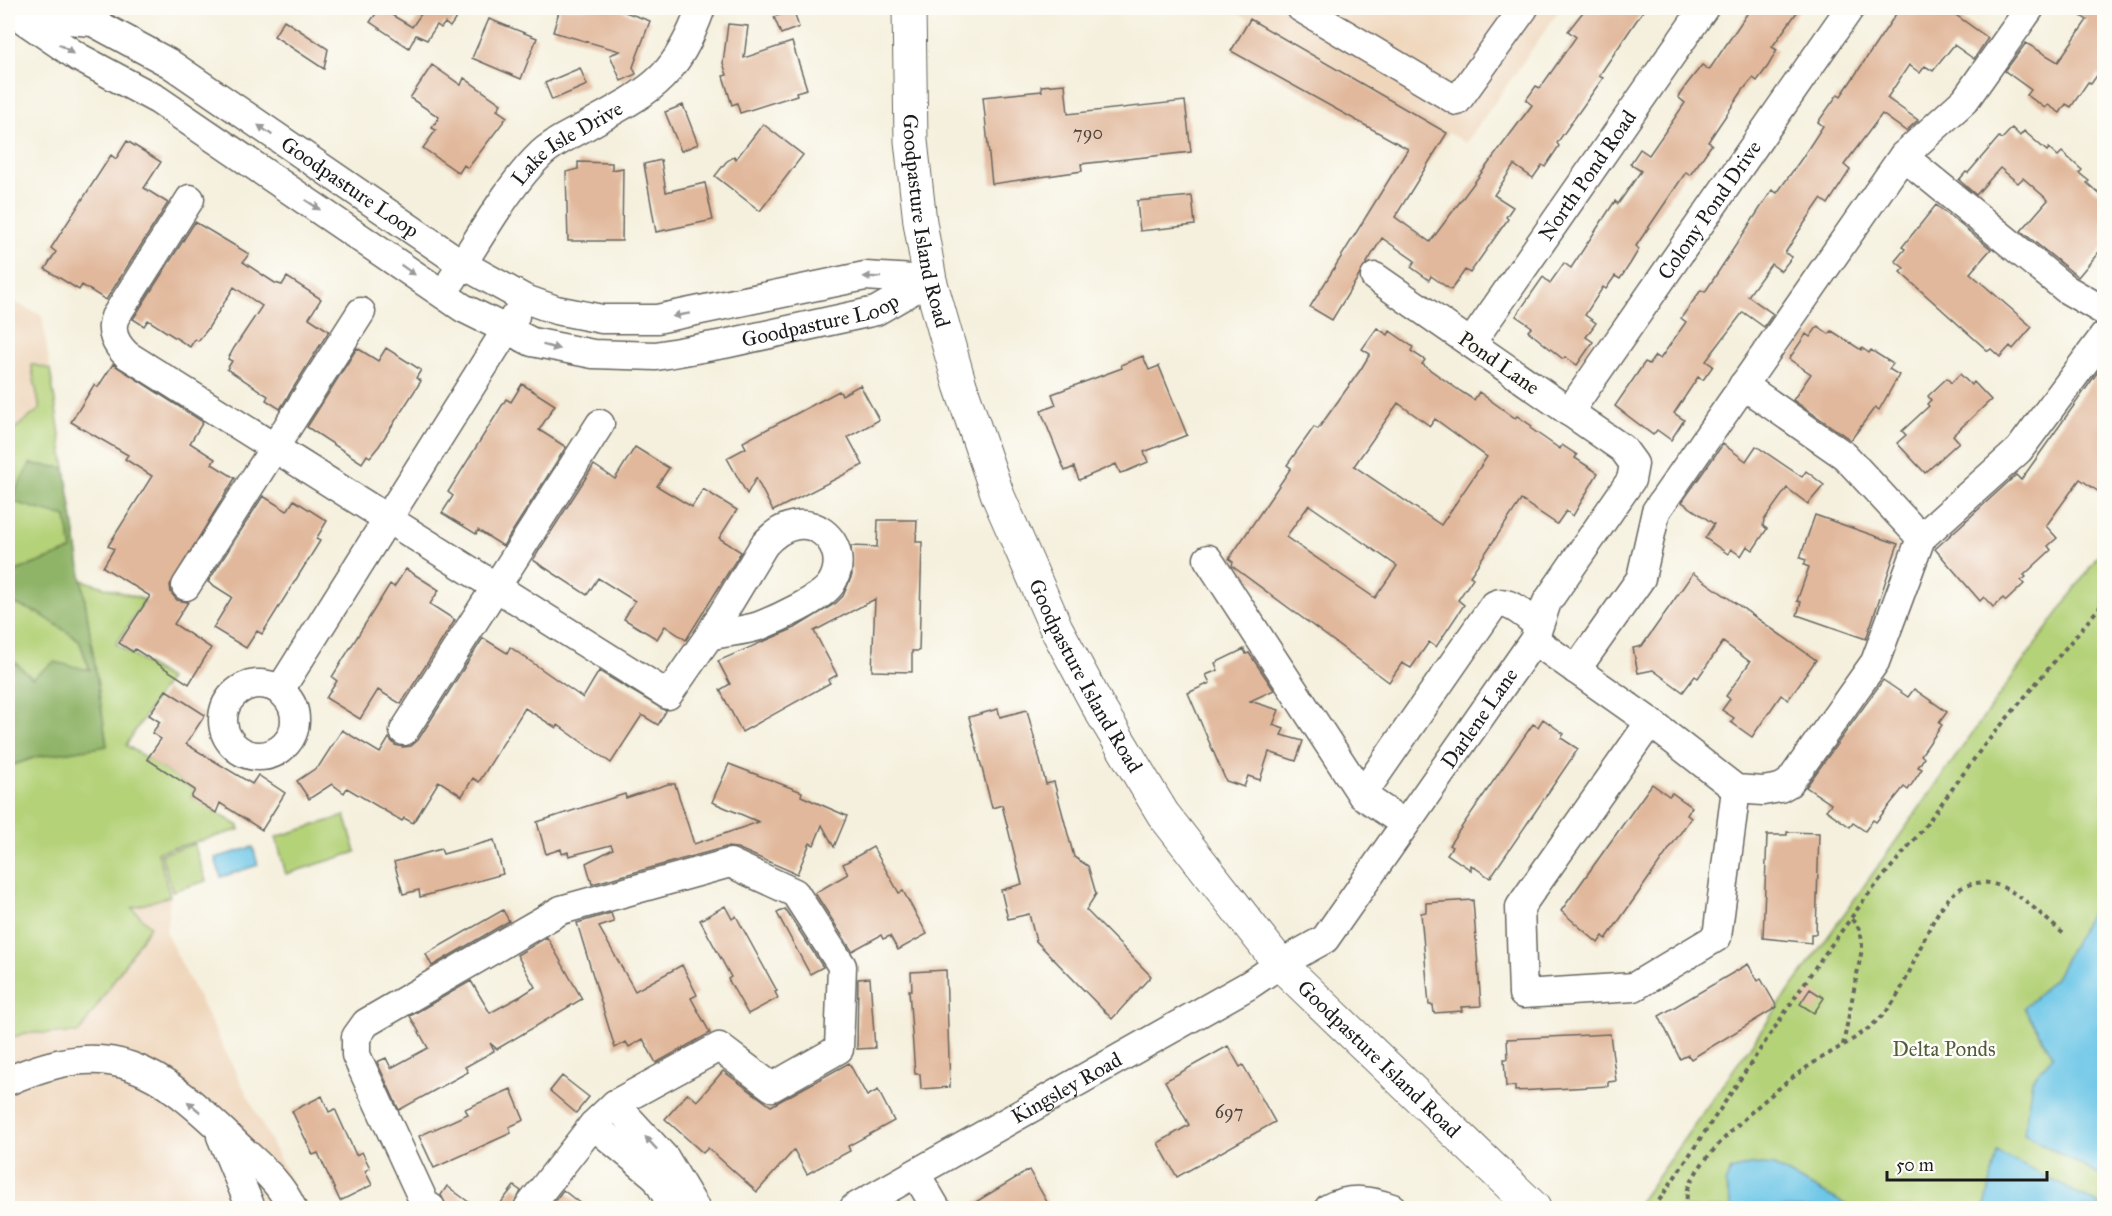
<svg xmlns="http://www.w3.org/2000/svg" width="2112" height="1216" viewBox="0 0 2112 1216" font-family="'IM FELL Great Primer',serif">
  <rect width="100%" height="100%" fill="#fdfcf7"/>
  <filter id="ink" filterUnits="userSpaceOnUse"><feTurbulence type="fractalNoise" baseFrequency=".0167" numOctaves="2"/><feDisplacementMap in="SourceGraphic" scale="12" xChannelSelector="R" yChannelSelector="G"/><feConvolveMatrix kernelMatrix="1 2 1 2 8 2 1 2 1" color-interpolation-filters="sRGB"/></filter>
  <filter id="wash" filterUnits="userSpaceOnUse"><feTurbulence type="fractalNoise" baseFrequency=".008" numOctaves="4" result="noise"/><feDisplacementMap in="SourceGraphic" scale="24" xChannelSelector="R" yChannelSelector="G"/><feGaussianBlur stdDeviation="1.35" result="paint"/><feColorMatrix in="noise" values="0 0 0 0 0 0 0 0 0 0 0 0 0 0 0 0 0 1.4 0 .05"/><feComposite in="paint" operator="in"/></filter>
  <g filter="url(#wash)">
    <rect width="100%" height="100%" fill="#f5f0dd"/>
    <path fill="#efd6bb" d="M1229,8H1561L1466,143Z
      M8,299L42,316L131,908L170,896L166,933L304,1208H8Z"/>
    <path fill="#b4d278" stroke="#68774a" stroke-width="1.5" d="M31,364L50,369L65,468L30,464L66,517L72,550L8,574V434L40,409Z
      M2104,546V1208H1635L2087,572Z
      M82,580L145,600L116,644L169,679L126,745L195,790L191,797L239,826V830L158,852L170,896L132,908L150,926L79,1033H25L8,1039V767L36,757L107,745Z
      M8,601L40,614L79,640L90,671L32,678L8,656Z
      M345,816L356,852L286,874L276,837Z
      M194,844L206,881L172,891L161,854Z"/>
    <path fill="#8fb468" stroke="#566842" stroke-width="1.5" d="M30,464L65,468L107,746L36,757L8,767V656L32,678L54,662L90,670L79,640L40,614L8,601V574L72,550L66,517L10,501Z"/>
    <path fill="#69c5e7" stroke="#427082" stroke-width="1.5" d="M253,847L258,865L221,877L215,858Z
      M2104,901V1178L2024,1134L2032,1080L2053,1056L2024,1008L2055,978L2090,913Z
      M1997,1152L2104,1207V1208H1985Z
      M1753,1164L1774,1166L1852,1208H1732L1725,1183L1731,1170Z"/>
    <g id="blocks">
      <path fill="#e1b89b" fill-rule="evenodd" d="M380,8L412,27L421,14L411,8H463L450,27L445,23L441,28L437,25L427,40L416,35L409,48L370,22Z
        M560,8H614L650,21L633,67L636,74L621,81L610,55L620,51L553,32Z
        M1586,8H1645L1599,76L1603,78L1557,143L1559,146L1545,167L1542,165L1533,178L1514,165L1494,195L1513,207L1506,217L1508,219L1470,273L1465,270L1451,290L1431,276L1429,280L1411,267L1415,261L1382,238L1332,320L1310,307L1408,149L1231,51L1250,19L1447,133L1395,217L1430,242L1532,105L1526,100L1536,86L1540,88L1576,37L1568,31Z
        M1751,8H1800L1772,47L1777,50L1768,66L1757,81L1753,78L1743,90L1708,142L1712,144L1701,160L1690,175L1686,172L1636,246L1639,249L1630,264L1620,279L1615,276L1606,289L1603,287L1585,315L1596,323L1586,337L1593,342L1577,365L1565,357L1563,359L1528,331L1532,327L1516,316L1543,277L1550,283L1564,263L1571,268L1615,201L1618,204L1641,171L1630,164L1640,149L1649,155L1685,103L1678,97L1687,84L1702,65L1709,70Z
        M1900,8H1946L1988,38L1974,59L1954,45L1933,71L1925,66L1920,73L1909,65L1887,98L1918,120L1906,131L1882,114L1844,165L1850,170L1828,204L1821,199L1799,231L1785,253L1792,257L1781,271L1771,264L1748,296L1773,314L1764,327L1743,312L1706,361L1713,366L1703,380L1698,377L1674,413L1684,420L1671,440L1657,430L1653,435L1615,406L1645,362L1649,364L1655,356L1660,359L1686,322L1681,318L1701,290L1705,292L1772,190L1777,193L1802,158L1823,126L1818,122L1838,94L1841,96Z
        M2069,8H2104V79L2098,74L2091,84L2088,82L2071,107L2066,104L2060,113L2048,105L2045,108L2027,95L2031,90L2005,71L2026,43L2058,62L2087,20Z
        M793,10L799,27L781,34L774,17Z
        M489,19L537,38L521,79L472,58Z
        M284,20L328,49L324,69L274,36Z
        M728,24L748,26L744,58L792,42L807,89L796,92L797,95L740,113L737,103L732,105L723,76L727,75L723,63Z
        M432,65L461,85L464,78L501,104L497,110L507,117L468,168L464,165L459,173L423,148L436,130L432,128L439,117L410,98Z
        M580,68L587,85L552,100L545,83Z
        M1065,84L1068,114L1185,101L1191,152L1081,164L1082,171L992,184L983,97L1042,91L1041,86Z
        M683,105L698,144L681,151L665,112Z
        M763,124L803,155L760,211L715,176L726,162L734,156L736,159Z
        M2012,128L2020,136L2024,131L2047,151L2049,148L2058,156L2062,152L2082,170L2079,173L2089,181L2087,183L2104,198V246L2078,277L2021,231L2048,200L2023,178L2018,183L2000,168L1976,195L1959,180L1966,172L1968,173L1999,137L2002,139Z
        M127,141L161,162L144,188L168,203L106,300L82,285L79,290L45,269L56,252L51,248L111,155L116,159Z
        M661,160L666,192L705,183L713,220L656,232L644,164Z
        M578,162L612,163V170L623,168L622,241H568L566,172L578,169Z
        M1192,196L1195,225L1140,231L1137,201Z
        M1936,205L1991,249L1970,273L2032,327L2013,349L2010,346L2000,357L1991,349L1988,351L1900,272L1904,268L1895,261L1905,249L1902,247Z
        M195,222L249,254L243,262L275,283L282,285L287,277L321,299L309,318L329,331L280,409L266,400L268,396L227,369L232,361L228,359L234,348L262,306L234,287L207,330L198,341L195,339L190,347L148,320L144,326L133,319Z
        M1818,326L1829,334L1832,331L1861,350L1862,348L1869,353L1871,350L1893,364L1889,369L1899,375L1879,410L1875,407L1851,440L1793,400L1811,374L1789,359L1806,334L1810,337Z
        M1377,328L1388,335L1390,331L1413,347L1411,351L1425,360L1422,364L1460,391L1474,400L1479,392L1515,418L1517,416L1532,426L1530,428L1560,449L1562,445L1577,455L1575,458L1598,473L1573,516L1566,511L1557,524L1521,500L1470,576L1473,578L1458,600L1464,605L1436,647L1429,642L1411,668L1402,663L1389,682L1232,566L1233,562L1229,559L1291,468L1287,465L1314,427L1318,429L1361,369L1370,354L1362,349ZM1398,403L1430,426L1435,419L1487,457L1441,525L1354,466ZM1309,505L1397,566L1375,598L1286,537Z
        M357,348L378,361L386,348L421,370L416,378L421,381L379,446L370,457L367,455L362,463L307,427Z
        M1143,356L1149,370L1159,366L1187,435L1144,452L1148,462L1127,471L1120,473L1116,464L1079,480L1074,467L1065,471L1041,411L1056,405L1052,394L1122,368L1121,365Z
        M2104,363V483L2099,492L2080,479L2046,526L2057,538L2048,546L2051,550L2024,575L2026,577L2021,581L2024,584L2006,601L2003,598L1993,607L1984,597L1980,601L1935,549L2016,475L2021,480Z
        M113,364L203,422L190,443L215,459L212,464L235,478L170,585L171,593L177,600L188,602L174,624L211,648L189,684L135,649L133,652L119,643L150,596L103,567L114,549L108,546L152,476L125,459L128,455L71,422L94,385L98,387Z
        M1960,374L1971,385L1974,382L1991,400L1953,435L1959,442L1925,473L1897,443L1906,435L1902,431L1929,406L1927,404L1931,400L1928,396L1947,378L1951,383Z
        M522,384L555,405L539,430L566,447L503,546L478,530L476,534L442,513L453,496L448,492L506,399L511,402Z
        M860,385L879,420L848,437L863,465L773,511L756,478L747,494L727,458L746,448L743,442L839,391L842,395Z
        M1723,444L1746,461L1756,446L1802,477L1806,471L1824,485L1808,504L1787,488L1764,520L1763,526L1767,529L1753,550L1747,546L1741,556L1731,549L1728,554L1705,538L1714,524L1682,502Z
        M635,447L669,468L657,486L692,507L703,489L737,510L719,538L741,552L686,640L665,626L657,639L624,619L635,601L598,578L587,595L533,560L594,465L615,479Z
        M263,496L287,511L294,500L327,521L316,539L320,541L262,634L257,631L246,648L213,628L232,597L208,582Z
        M1815,515L1898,544L1866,639L1797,615L1801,602L1797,601L1809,567L1804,565L1806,560L1800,558Z
        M878,520H917L916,542H922L919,651H912V672L872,671L875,599L814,631L837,675L828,680L830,683L742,732L720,690L730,684L718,661L795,628L836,603L843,596L852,575L851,546L877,547Z
        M406,569L439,590L430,604L455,620L401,704L378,690L360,719L326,698L337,681L332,677L390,584L394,587Z
        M1693,573L1816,660L1788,700L1781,695L1752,737L1731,722L1734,718L1722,710L1730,699L1726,696L1750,662L1723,642L1698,678L1695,676L1683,692L1653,670L1638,673L1633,648L1642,646Z
        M483,638L507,653L510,647L583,698L599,671L666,711L658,725L642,715L611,763L558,725L556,728L525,708L479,782L473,778L462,796L439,781L413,823L404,818L402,821L347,788L344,793L332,784L309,799L297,781L319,766L342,730L380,753L389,738L395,745L403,747L411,746L418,740Z
        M1244,649L1246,654L1249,653L1274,690L1250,701L1279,710L1273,725L1284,729L1281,735L1303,741L1296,761L1269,752L1260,780L1248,776L1244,787L1226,781L1188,693L1210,683L1206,675L1218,670L1215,663Z
        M1883,680L1908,697L1914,689L1947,712L1939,723L1942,725L1921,755L1924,758L1918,767L1922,769L1908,790L1904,787L1876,822L1873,820L1865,831L1853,823L1850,827L1826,810L1831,804L1806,787Z
        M166,690L205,715L186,744L252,784L258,775L285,793L262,830L220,803L216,813L191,797L195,790L147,759L161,739L152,733L160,722L149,715Z
        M998,709L1000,717L1027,710L1046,784L1054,782L1074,857L1088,866L1096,894L1086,910L1151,976L1112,1019L1036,941L1029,914L1008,919L1001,890L1022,884L1002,805L992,808L969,717Z
        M1543,719L1564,734L1561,738L1578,749L1490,878L1471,865V870L1447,854L1452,847L1449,845L1533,724L1538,727Z
        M729,764L802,792L801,796L847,816L834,847L822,825L814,845L810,843L797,874L737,848L726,847L592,884L586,863L613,849L611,845L569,856L568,852L562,854L561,849L546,854L537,822L625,794L626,798L668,784H675L694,844L759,822L712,802Z
        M1652,784L1669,796L1672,793L1692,807L1687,815L1691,818L1606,939L1603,936L1598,943L1561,911Z
        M1787,832L1819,833L1816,934H1811V943L1763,938L1767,835H1787Z
        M494,840L503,874L420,897L419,890L403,894L394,862L441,849L443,854Z
        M873,847L899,893L903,891L927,934L898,950L890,936L883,939L881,935L852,951L815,893L848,874L843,864Z
        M1473,900L1481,1006L1461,1007L1462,1011L1434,1013L1433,1005H1429L1421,913L1426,912V903Z
        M725,906L732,919L736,916L777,991L775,992L778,998L748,1014L728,979L731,977L700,920Z
        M785,909L823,967L810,974L777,913Z
        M503,910L509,921L432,966L426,954Z
        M611,913L614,922L599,927L635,991L682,965L697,995L691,998L710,1033L656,1063L643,1039L629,1047L626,1042L615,1048L577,923Z
        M547,937L582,999L497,1049L490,1043L494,1051L465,1067L468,1072L399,1110L377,1062L386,1058L391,1068L428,1048L410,1016L471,981L490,1013L521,996L535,987L517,955Z
        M1748,964L1758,981L1761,979L1777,1007L1691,1059L1688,1055L1680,1059L1659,1016Z
        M946,970L950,1087L921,1089L920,1074H915L909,990H912L911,972Z
        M870,978L875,1048L857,1049L858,979Z
        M1810,989L1824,998L1814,1013L1800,1004Z
        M1610,1034L1616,1081L1608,1082V1086L1515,1091V1086L1506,1087L1504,1059H1508L1507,1039Z
        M1228,1046L1240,1067L1243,1065L1275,1122L1177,1177L1158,1143L1189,1125L1165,1081Z
        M849,1063L867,1096L878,1090L894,1121L848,1146L850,1151L807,1174L794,1150L757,1192L708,1148L703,1153L665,1119L688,1093L697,1101L723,1071L771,1106Z
        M562,1076L589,1097L576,1113L550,1091Z
        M511,1089L524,1120L509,1127L511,1133L434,1168L419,1136L468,1114L465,1109Z
        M322,1096L329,1112L335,1109L356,1155L362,1152L370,1168L365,1171L372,1185L340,1201L318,1153L313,1155L292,1111Z
        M1029,1170L1051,1209H964Z
        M447,1186L478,1209H448L441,1195Z
        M514,1186L521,1191L512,1209H496Z
        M563,1190L587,1209H549Z"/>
    </g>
  </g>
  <g filter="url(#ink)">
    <use href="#blocks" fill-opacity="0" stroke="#686660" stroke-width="1.5"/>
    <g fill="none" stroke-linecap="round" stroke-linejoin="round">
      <defs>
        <g id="minor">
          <path d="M1301,8L1457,101L1524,8"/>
          <path id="s1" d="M18,16L78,57L158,100L463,308L532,342L593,354L656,356L724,344L876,311L930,280"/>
          <path id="s2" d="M18,16L93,22L169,63L462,264L525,299L556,310L602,319H657L865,276L930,280"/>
          <path d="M1903,156L2066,289L2104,311"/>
          <path d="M190,199L115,317C109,331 116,345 127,355L668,695L709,636C725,632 744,631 759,626C777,619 821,599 831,584C856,545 805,497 764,545L709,636"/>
          <path id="s3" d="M452,280C478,241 508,185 542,153C555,141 573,134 588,125C652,89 675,80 701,8"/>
          <path id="s4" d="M1471,343L1704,8"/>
          <path d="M1743,385L1845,456L1921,538"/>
          <path id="s5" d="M1569,412L1850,8"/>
          <path d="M1208,559L1362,795"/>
          <path d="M186,586L361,312"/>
          <path d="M1534,640L1650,722L1736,789L1763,791L1780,788L1789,783L1875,662L1921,538L2019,450L2104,336"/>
          <path d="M1576,670L1641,578L1656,511L1903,156L1965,100L2030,8"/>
          <circle cx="259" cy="720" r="36"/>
          <path d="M280,690L515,316"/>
          <path d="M1650,722L1520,907L1523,994L1634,987L1717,937L1736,789"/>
          <path d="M404,731L600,424"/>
          <path d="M1405,824L1362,795L1493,606C1506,596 1527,617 1538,625"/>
          <path d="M8,1081C112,1035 157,1068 233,1141C256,1164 278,1178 292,1208"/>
          <path d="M615,1104L665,1158L695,1208"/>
          <path d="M593,1125L656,1177L671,1204"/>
          <path d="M221,1136L251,1208"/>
          <path d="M916,1174L936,1208"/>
          <path d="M431,1208L425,1204L356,1055V1037L366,1023L561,910L730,863L795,893L842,966L839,1049L772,1087L719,1047L615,1104L593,1125L528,1208"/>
          <path id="s6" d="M854,1208L1249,985L1280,964L1325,939L1534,640L1547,602L1631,480L1634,464L1623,449L1375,277"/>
          <path d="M1329,1208C1350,1197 1370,1200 1392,1208"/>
        </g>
        <g id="major">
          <path id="s7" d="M909,8L911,141L920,222L930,280L960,385L998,496L1056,628L1099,708L1163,814L1280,964L1534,1208"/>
        </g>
      </defs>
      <use href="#minor" stroke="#686660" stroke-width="31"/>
      <use href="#major" stroke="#686660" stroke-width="35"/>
      <path stroke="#686660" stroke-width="4" stroke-dasharray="4.5 4.5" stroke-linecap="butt" d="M1843,1045L1862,949C1862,936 1861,928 1851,919
        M1654,1208L1816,966L1867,896L1923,829L1982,748L2104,602
        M1686,1208C1687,1201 1686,1193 1689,1186C1703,1151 1769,1095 1800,1072C1829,1051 1856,1042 1882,1016C1914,986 1927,899 1968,885C2004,872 2037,913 2064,934"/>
      <use href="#minor" stroke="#fff" stroke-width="28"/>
      <use href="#major" stroke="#fff" stroke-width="33"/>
    </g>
    <defs><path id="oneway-solid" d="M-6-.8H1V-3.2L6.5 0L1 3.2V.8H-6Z" transform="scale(1.5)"/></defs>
    <g fill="#999">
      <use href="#oneway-solid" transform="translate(66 49) rotate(34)"/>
      <use href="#oneway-solid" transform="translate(265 130) rotate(-145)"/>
      <use href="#oneway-solid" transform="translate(313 205) rotate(34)"/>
      <use href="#oneway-solid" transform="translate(408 270) rotate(35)"/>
      <use href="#oneway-solid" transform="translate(872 277) rotate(-179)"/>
      <use href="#oneway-solid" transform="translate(681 315) rotate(170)"/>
      <use href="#oneway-solid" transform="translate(551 347) rotate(15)"/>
      <use href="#oneway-solid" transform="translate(194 1107) rotate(-140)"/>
      <use href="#oneway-solid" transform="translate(651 1143) rotate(-133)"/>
    </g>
  </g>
  <g text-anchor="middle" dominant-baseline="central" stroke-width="5" stroke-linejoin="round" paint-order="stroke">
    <g font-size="18" fill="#4d433c">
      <text x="1088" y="133">790</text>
      <text x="1229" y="1112">697</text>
    </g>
    <g font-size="21" fill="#1c1c1c" stroke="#fdfcf7">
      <text stroke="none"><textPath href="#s3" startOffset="182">Lake Isle Drive</textPath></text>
      <text stroke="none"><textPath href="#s4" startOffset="204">North Pond Road</textPath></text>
      <text stroke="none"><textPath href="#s2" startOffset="381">Goodpasture Loop</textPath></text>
      <text stroke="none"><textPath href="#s5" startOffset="246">Colony Pond Drive</textPath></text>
      <text stroke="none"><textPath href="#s7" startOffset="214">Goodpasture Island Road</textPath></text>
      <text stroke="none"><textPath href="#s1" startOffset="903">Goodpasture Loop</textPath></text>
      <text transform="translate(1499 363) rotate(35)">Pond Lane</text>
      <text stroke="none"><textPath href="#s7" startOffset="700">Goodpasture Island Road</textPath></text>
      <text stroke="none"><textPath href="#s6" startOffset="812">Darlene Lane</textPath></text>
      <text stroke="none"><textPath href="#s7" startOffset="1186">Goodpasture Island Road</textPath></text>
      <text stroke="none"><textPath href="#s6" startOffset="244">Kingsley Road</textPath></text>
    </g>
    <g font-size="21" fill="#515c3c" stroke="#fdfcf7">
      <text x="1944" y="1049">Delta Ponds</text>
    </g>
  </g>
  <rect width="2112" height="1216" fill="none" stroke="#fdfcf7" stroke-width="30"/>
  <path d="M1887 1171v9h160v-9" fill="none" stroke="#1c1c1c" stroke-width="3"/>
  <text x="1896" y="1171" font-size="18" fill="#1c1c1c" stroke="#fdfcf7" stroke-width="4.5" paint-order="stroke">50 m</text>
</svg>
